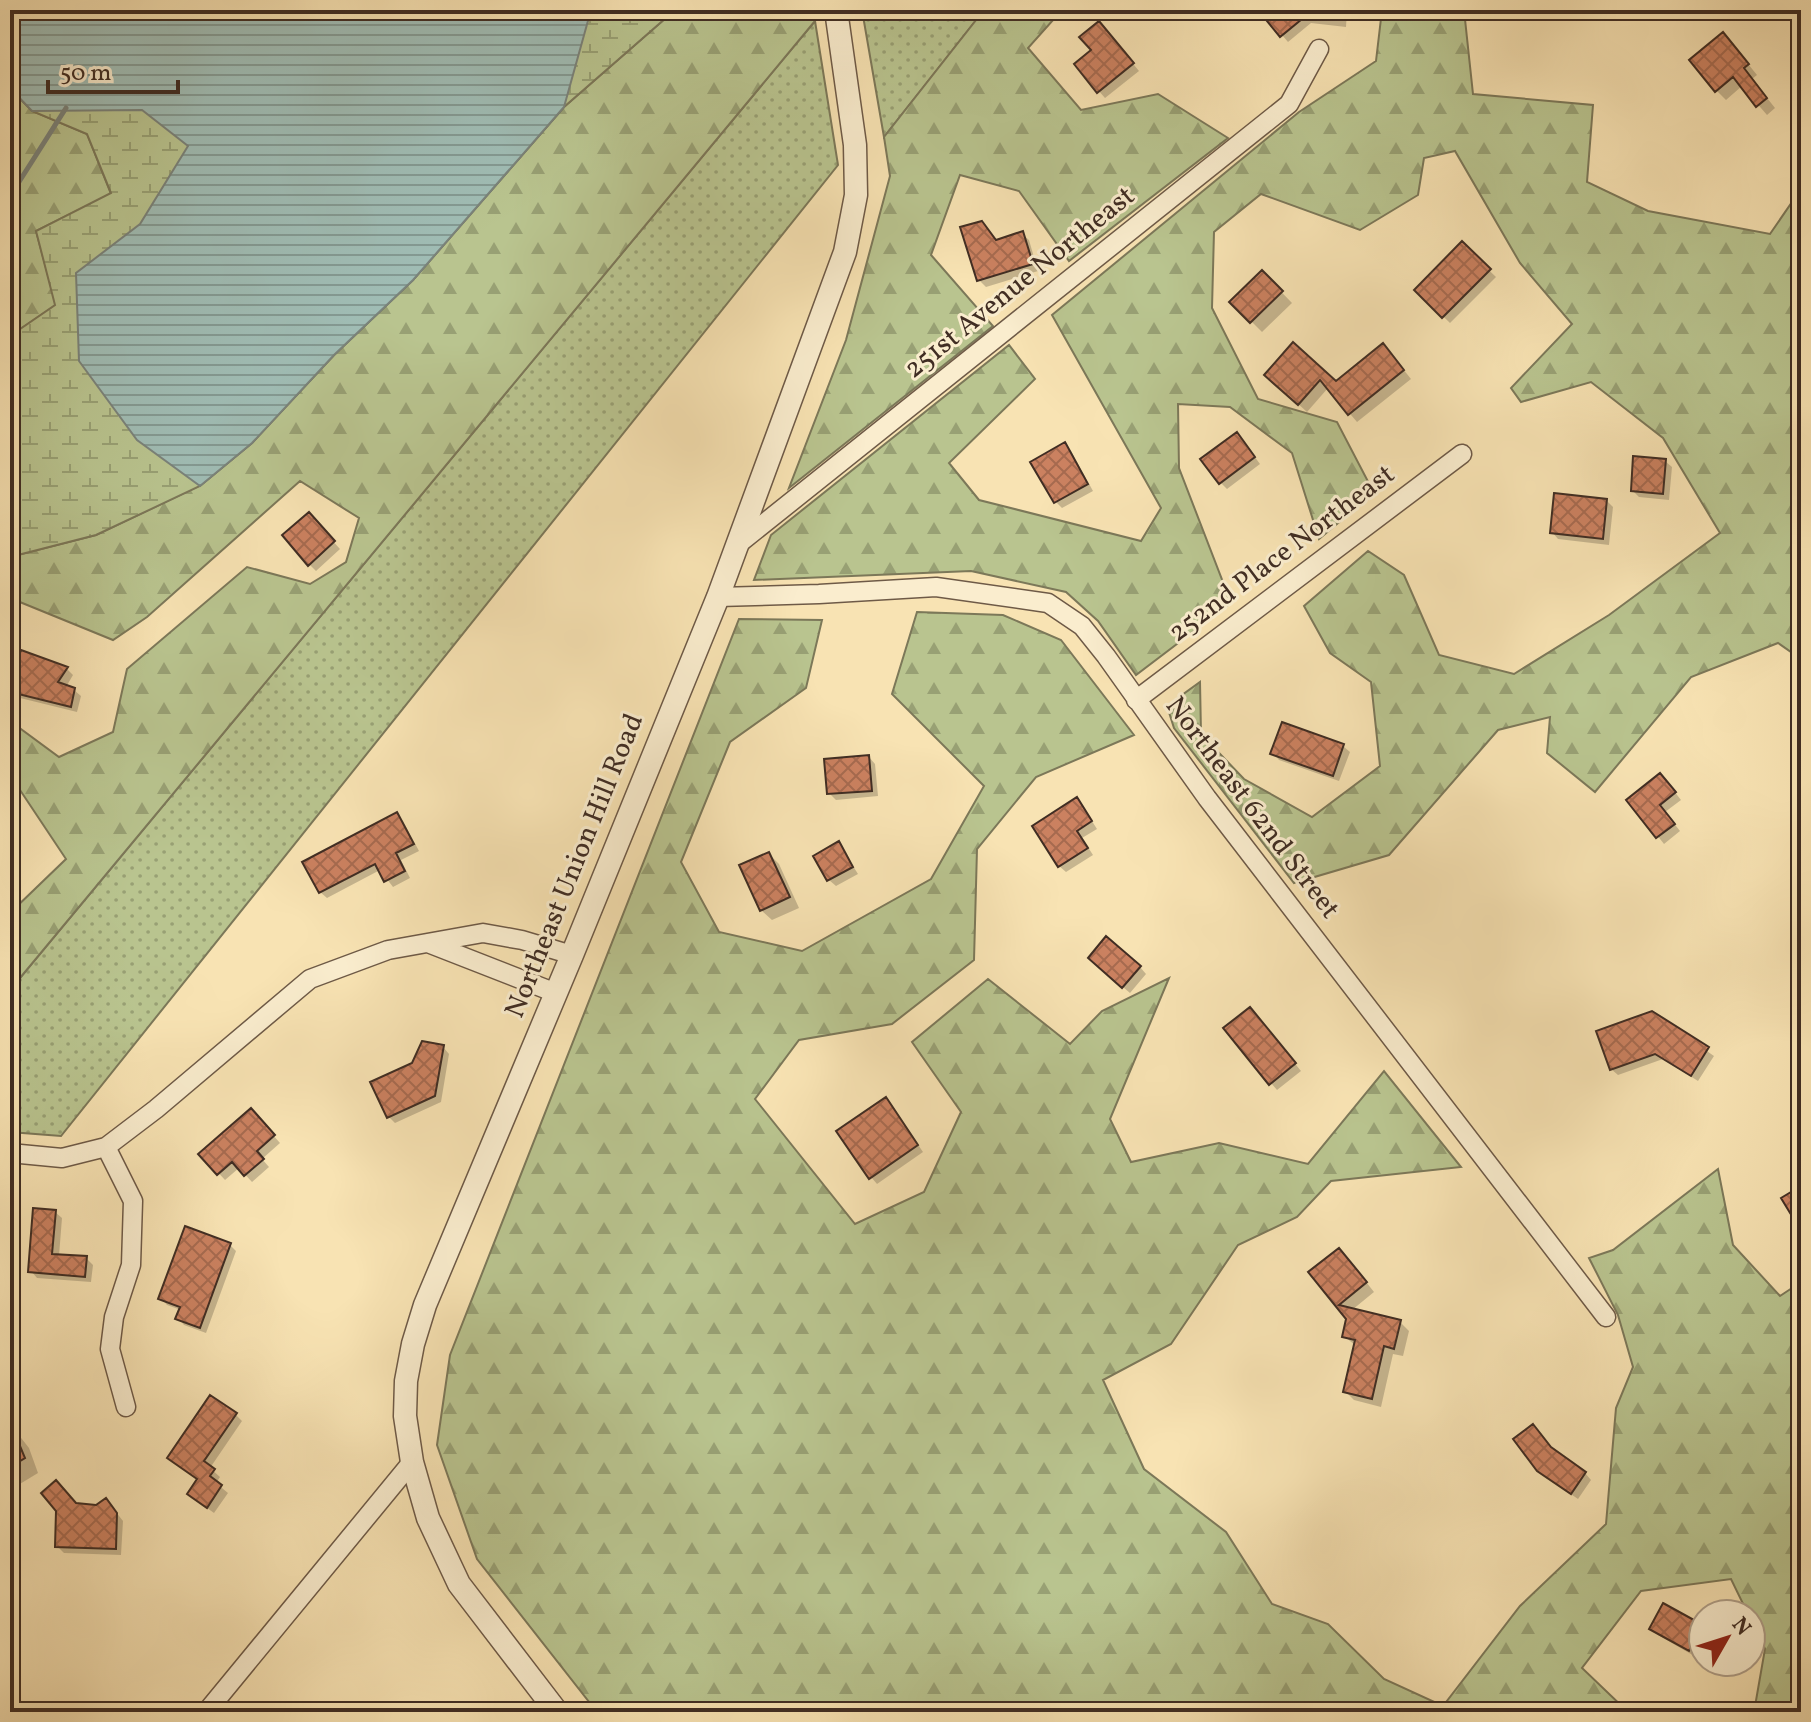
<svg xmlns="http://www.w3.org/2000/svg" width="1811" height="1722" viewBox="0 0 1811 1722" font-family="Vollkorn,serif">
  <defs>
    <pattern id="grass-dots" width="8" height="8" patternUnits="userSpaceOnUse" patternTransform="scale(2)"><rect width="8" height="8" fill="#b9c48f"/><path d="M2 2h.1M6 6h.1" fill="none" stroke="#98a074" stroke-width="1.8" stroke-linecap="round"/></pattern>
    <pattern id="forest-firs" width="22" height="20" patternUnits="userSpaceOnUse" patternTransform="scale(2)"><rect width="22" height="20" fill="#b9c48f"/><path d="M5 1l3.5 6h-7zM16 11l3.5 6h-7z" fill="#98a074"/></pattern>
    <pattern id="wetland-marsh" width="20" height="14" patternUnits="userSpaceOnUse" patternTransform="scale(2)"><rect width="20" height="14" fill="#b9c48f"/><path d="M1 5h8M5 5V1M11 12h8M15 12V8" fill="none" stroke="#98a074"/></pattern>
    <pattern id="water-rules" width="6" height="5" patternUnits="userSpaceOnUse" patternTransform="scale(2)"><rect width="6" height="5" fill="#a0bdb5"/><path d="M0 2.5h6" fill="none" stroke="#849a93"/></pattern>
    <pattern id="building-cross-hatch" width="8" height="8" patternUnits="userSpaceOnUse" patternTransform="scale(2)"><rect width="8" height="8" fill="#cb8160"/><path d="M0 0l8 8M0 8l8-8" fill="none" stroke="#a66a4f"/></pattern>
  </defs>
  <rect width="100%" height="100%" fill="#f8e3b3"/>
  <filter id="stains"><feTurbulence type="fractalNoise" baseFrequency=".0025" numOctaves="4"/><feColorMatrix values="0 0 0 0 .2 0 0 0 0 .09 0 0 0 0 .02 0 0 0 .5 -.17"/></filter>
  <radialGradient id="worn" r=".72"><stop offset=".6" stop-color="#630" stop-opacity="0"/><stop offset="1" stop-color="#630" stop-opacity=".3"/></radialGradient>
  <path fill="url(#grass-dots)" stroke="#7c7859" stroke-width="2" d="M862,10H984L884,137Z
    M815,21L838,165L61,1136L10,1132V990Z"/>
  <path fill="url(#forest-firs)" stroke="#7c7859" stroke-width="2" d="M675,10H813L815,21L10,990V913L66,859L10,775V721L59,757L113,732L127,669L247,567L310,584L346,562L359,518L300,481L147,617L113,640L10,598V557L96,535L201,485L252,443L334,355L413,280L564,107Z
    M984,10H1062L1028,48L1081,110L1158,94L1228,138L1069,261L1019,191L960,175L931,255L993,326L789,488L846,340L890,176L884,137Z
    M1382,10H1464L1473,94L1593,105L1587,182L1648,211L1770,234L1801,189V274L1795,279L1801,334V659L1778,643L1691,677L1595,792L1547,753L1550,717L1498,730L1389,855L1294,883L1174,728L1167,706L1200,682L1201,734L1244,779L1312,817L1380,766L1371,682L1330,653L1304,606L1368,551L1404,575L1439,655L1514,674L1609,615L1720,533L1663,438L1591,382L1521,402L1511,388L1572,324L1520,263L1455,151L1424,158L1418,195L1360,230L1261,194L1214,232L1212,308L1258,399L1337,422L1374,493L1319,539L1292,453L1230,407L1178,404L1179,468L1231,603L1136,675L1098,621L1066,592L971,571L754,580L771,535L1009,345L1035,379L949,463L979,500L1141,541L1161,508L1052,315L1299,112L1376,61Z
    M10,88L32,111L87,134L111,194L36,231L56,305L10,336Z
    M917,612L1003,615L1061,640L1134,735L1036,777L977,849L974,960L892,1024L799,1040L755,1099L855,1224L924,1192L961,1112L912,1042L988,979L1070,1044L1102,1011L1169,978L1110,1119L1131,1162L1219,1143L1308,1164L1384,1071L1461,1167L1331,1181L1297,1217L1238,1245L1171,1344L1103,1380L1144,1469L1226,1532L1272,1604L1328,1624L1384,1679L1443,1706L1520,1606L1606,1524L1616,1408L1633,1367L1618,1315L1589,1258L1613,1250L1718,1169L1733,1245L1780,1296L1801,1282V1712H1754L1765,1649L1751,1619V1614H1748L1731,1579L1641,1591L1582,1668L1628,1712H597L477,1559L437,1445L450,1355L739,619L822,620L806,688L730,742L681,862L719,932L802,951L931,879L984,786L892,694Z"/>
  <path fill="url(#wetland-marsh)" stroke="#7c7859" stroke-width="2" d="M14,10H675L564,107L413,280L334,355L252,443L200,486L96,535L10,557V336L55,305L36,231L111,193L87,134L32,111L10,88V18Z"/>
  <path fill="url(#water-rules)" stroke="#7a837b" stroke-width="2" d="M14,10H591L564,107L413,280L334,355L252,443L200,486L137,440L79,361L76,273L140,224L188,146L142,110L32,111L10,88V18Z"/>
  <path fill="#0003" d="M1271,10H1347L1346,27L1311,23L1288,42L1265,15Z
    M1105,30L1139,71L1105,98L1076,65L1093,51Z
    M1732,44L1757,75L1752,79L1775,108L1767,115L1742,86L1726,100L1716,90Z
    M1022,234L1029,240L1038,271L986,287L979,280L997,242Z
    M1462,244L1496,277L1450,323L1416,290Z
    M1262,272L1292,303L1262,332L1232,302Z
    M1293,345L1336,383L1391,354L1411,379L1357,422L1328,388L1307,412L1275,383Z
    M1243,441L1260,464L1227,489L1220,482Z
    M1064,445L1071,451L1093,491L1062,508L1056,502Z
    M1665,461L1672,467L1669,500L1639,497L1633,491Z
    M1606,500L1613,507L1609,545L1558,539L1552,532Z
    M309,515L340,549L316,571L309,564Z
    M22,653L67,669L73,675L66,687L74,690L81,696L77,712L16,697L10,691Z
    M1343,746L1350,752L1339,781L1279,760L1273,753Z
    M869,757L875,764L878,796L836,800L829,793Z
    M1667,782L1681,800L1665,812L1680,831L1664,844L1629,800Z
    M1083,807L1097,829L1082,838L1093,855L1066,872L1059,866Z
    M396,814L403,821L419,851L401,860L410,878L393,887L380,870L327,898L320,892Z
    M839,844L858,874L836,886L829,880Z
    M769,854L779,864L799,908L772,920L761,910Z
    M1097,965L1140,967L1146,974L1130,993Z
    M1652,1013L1714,1056L1698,1081L1663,1059L1618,1075L1611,1069Z
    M1256,1016L1301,1071L1277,1090L1271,1083Z
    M443,1047L449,1054L441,1102L395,1123L388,1116L413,1064Z
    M892,1106L923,1152L877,1184L871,1177Z
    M257,1117L280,1143L262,1159L269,1167L252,1182L239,1168L225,1180L201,1154Z
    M55,1212L62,1218L59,1256L86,1258L93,1265L91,1282L37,1278L31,1271Z
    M230,1245L236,1251L206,1333L184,1325L178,1318L181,1310L167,1305L161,1298Z
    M1348,1259L1374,1292L1352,1310L1400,1322L1409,1331L1403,1356L1393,1354L1381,1407L1354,1400L1345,1391L1356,1346L1344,1336L1348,1319L1311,1273Z
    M10,1379L19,1389L18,1434L29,1448L38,1473L10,1490Z
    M235,1414L242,1421L210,1468L220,1477L216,1483L228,1493L214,1513L196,1500L199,1480L170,1458Z
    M1585,1473L1591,1480L1578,1499L1546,1477Z
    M76,1505L112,1507L123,1521L121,1555L64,1553L57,1546Z
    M1702,1627L1703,1643L1696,1657L1658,1635L1651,1629Z"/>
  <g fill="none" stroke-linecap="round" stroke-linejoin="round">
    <path stroke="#7a837b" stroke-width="5" d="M10,196L66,108"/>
  </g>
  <path fill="url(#building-cross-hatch)" stroke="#402d23" stroke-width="2" d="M1258,10H1313L1280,37Z
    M1099,21L1134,63L1097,93L1074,64L1091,50L1079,37Z
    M1723,32L1749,64L1744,68L1767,98L1756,107L1733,77L1715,92L1689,60Z
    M982,221L996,240L1023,231L1033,264L977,281L960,227Z
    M1462,241L1491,269L1442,318L1414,290Z
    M1262,270L1283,291L1250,323L1229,302Z
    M1293,342L1336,381L1383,343L1404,370L1348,415L1320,380L1298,405L1264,375Z
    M1237,432L1255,457L1219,484L1200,459Z
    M1065,442L1088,484L1054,503L1030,462Z
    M1633,456L1666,459L1663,494L1631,491Z
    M1554,493L1607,499L1603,539L1550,533Z
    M309,512L335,541L308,566L282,535Z
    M21,650L68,667L58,682L75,688L71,707L10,692V682Z
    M1282,722L1344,744L1333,776L1270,754Z
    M869,755L872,791L827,794L824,759Z
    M1660,773L1676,792L1660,805L1675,824L1656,838L1626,800Z
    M1077,797L1092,821L1077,831L1088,848L1058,867L1032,826Z
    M397,812L414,844L396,853L405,871L384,882L375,864L319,893L302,862Z
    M839,841L853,867L827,881L813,856Z
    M769,852L790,897L760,911L739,865Z
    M1106,936L1141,966L1122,988L1088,958Z
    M1250,1007L1296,1063L1269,1085L1223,1028Z
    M1652,1011L1709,1047L1691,1076L1655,1054L1610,1070L1596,1031Z
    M422,1041L444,1045L435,1096L387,1118L370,1082L412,1063Z
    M886,1097L918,1145L869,1179L836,1131Z
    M251,1108L275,1135L257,1151L264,1159L244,1176L232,1162L217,1175L198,1154Z
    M1801,1186V1231L1781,1198Z
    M33,1208L56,1210L52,1254L87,1256L85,1277L28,1272Z
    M185,1226L231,1243L200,1328L175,1319L180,1307L158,1299Z
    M1339,1248L1367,1282L1339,1305L1401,1320L1394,1349L1384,1346L1372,1399L1343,1392L1355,1340L1342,1337L1346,1319L1308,1272Z
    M210,1395L237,1413L204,1461L215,1469L210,1476L222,1485L207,1508L187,1494L197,1479L167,1458Z
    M10,1422L25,1458L10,1467Z
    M1533,1424L1551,1447L1586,1472L1571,1494L1537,1471L1513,1439Z
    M56,1480L76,1503L96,1505L106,1498L117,1513L116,1549L55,1547L56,1511L41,1493Z
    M1663,1603L1703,1625L1689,1651L1649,1629Z"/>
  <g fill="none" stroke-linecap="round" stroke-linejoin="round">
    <defs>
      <path id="minor" d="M737,545L1289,104L1319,49
        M718,597L819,594L936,587L1048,603L1082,626L1106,656L1207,798L1606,1317
        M1136,700L1462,454
        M428,943L556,993
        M106,1147L133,1201L131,1265L114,1317L110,1349L126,1407
        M10,1153L62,1158L106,1147L156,1109L310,979L388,950L483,933L522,940L572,955
        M208,1710L412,1462"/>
      <path id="tertiary" d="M557,1712L459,1584L428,1518L412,1462L405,1416L406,1381L413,1344L425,1305L572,955L718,597L845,252L856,195L855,145L836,10"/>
    </defs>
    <use href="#minor" stroke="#6e5a47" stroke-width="21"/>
    <use href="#tertiary" stroke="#6e5a47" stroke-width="25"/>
    <use href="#minor" stroke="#faedce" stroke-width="18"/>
    <use href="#tertiary" stroke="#faedce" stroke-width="22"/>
  </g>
  <g text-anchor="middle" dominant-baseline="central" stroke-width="6" stroke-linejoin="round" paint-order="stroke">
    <g font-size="28" fill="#402d23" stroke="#faedce">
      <text transform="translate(1020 283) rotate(-39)">251st Avenue Northeast</text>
      <text transform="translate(1282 554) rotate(-37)">252nd Place Northeast</text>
      <text transform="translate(1252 808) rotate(53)">Northeast 62nd Street</text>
      <text transform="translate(575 866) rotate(-68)">Northeast Union Hill Road</text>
    </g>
  </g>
  <rect width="1811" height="1722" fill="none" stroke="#f8e3b3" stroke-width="40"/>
  <rect x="12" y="12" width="1787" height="1698" fill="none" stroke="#402d23" stroke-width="4"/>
  <rect x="20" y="20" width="1771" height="1682" fill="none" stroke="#402d23" stroke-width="2"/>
  <g transform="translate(1727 1638) rotate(51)"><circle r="38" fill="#faedce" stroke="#b0a08a" stroke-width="2"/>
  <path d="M0-6L14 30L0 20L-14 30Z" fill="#8f2418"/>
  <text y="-12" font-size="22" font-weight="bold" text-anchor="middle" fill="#402d23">N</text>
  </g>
  <path d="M48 80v12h130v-12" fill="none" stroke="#402d23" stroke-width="4"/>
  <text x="60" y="80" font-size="24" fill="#402d23" stroke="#faedce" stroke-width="6" paint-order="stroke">50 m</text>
  <rect width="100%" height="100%" filter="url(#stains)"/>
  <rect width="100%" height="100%" fill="url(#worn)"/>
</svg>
